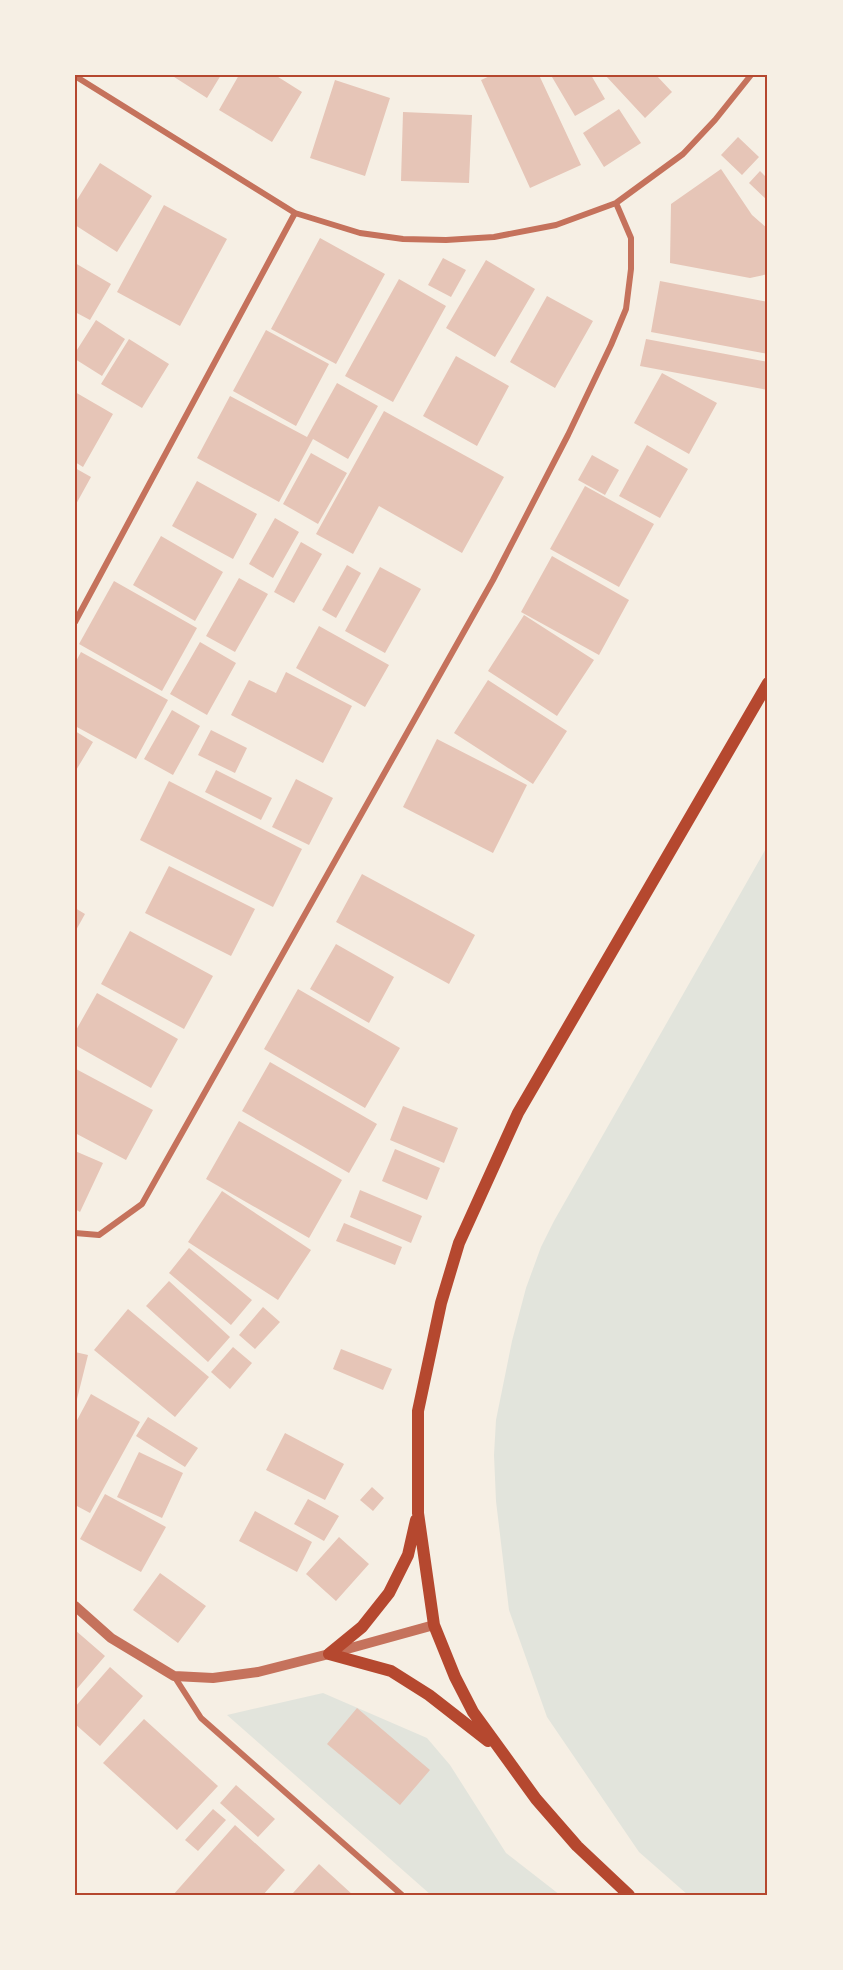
<svg xmlns="http://www.w3.org/2000/svg" width="843" height="1970" viewBox="0 0 843 1970" font-family="Montserrat,sans-serif">
  <rect width="100%" height="100%" fill="#f6efe4"/>
  <path fill="#e2e4dc" d="M768,845V1895H688L639,1852L547,1717L509,1610L496,1501L494,1455L496,1420L512,1341L526,1288L541,1247L554,1221Z
    M323,1693L427,1738L450,1765L506,1853L560,1895H431L227,1715Z"/>
  <path fill="#e6c5b7" d="M171,75H221L207,98Z
    M239,75H275L302,92L272,142L219,110Z
    M492,75H539L581,165L530,188L481,80Z
    M555,75H591L605,99L575,116L552,77Z
    M605,75H656L672,92L645,118Z
    M335,80L390,98L365,176L310,158Z
    M619,109L641,143L604,167L583,133Z
    M403,112L472,115L469,183L401,181Z
    M738,137L759,157L742,175L721,155Z
    M100,163L152,196L117,252L75,225V203Z
    M721,169L752,215L768,229V274L750,278L670,263L671,204Z
    M760,171L768,179V201L749,183Z
    M164,205L227,239L180,326L117,292Z
    M320,238L385,274L336,364L271,329Z
    M443,258L466,270L451,297L428,285Z
    M486,260L535,289L495,357L446,328Z
    M75,263L111,284L90,320L75,312Z
    M399,279L446,306L393,402L345,376Z
    M660,281L768,302V354L651,332Z
    M547,296L593,321L555,388L510,362Z
    M96,320L125,339L102,376L75,359V353Z
    M266,330L329,364L296,426L233,391Z
    M129,339L169,364L142,408L101,384Z
    M646,339L768,362V390L640,366Z
    M456,356L509,386L477,446L423,416Z
    M662,373L717,403L689,454L634,423Z
    M337,383L378,406L348,459L313,439L279,502L197,458L230,396L307,437Z
    M75,392L113,414L83,467L75,462Z
    M384,411L504,477L462,553L379,506L353,554L316,534Z
    M647,445L688,469L660,518L619,496Z
    M311,453L347,473L318,524L283,504Z
    M592,455L619,470L605,495L578,480Z
    M75,468L91,477L75,506Z
    M197,481L257,514L233,559L172,526Z
    M585,486L654,524L619,587L550,549Z
    M275,518L299,532L273,578L249,564Z
    M161,536L223,572L195,621L133,585Z
    M301,542L322,554L294,603L274,592Z
    M552,556L629,600L599,655L521,612Z
    M347,565L361,573L336,618L322,610Z
    M380,567L421,589L385,653L345,631Z
    M239,578L268,594L235,652L206,636Z
    M114,581L197,628L162,691L79,644Z
    M524,615L594,660L557,716L488,671Z
    M319,626L389,665L365,707L296,668Z
    M200,642L236,663L207,715L170,694Z
    M81,652L168,700L136,759L75,726V663Z
    M286,672L352,706L323,763L231,715L249,680L276,693Z
    M488,680L567,731L533,784L454,733Z
    M172,710L200,726L173,775L144,759Z
    M211,730L247,748L235,773L198,755Z
    M75,731L93,742L75,772Z
    M437,739L527,785L493,853L403,807Z
    M216,770L272,798L261,820L205,792Z
    M296,779L333,798L309,845L272,827Z
    M169,781L302,849L273,907L140,840Z
    M169,866L255,909L231,956L145,913Z
    M362,874L475,935L449,984L336,922Z
    M75,908L85,914L75,932Z
    M130,931L213,976L184,1029L101,984Z
    M336,944L394,977L369,1023L310,989Z
    M298,989L400,1048L365,1108L264,1049Z
    M97,993L178,1039L151,1088L75,1045V1032Z
    M270,1062L377,1124L349,1173L242,1111Z
    M76,1069L153,1110L126,1160L75,1133Z
    M403,1106L458,1128L444,1163L390,1140Z
    M239,1121L342,1180L309,1238L206,1179Z
    M395,1149L440,1168L427,1200L382,1181Z
    M75,1151L103,1163L80,1212L75,1209Z
    M360,1190L422,1216L411,1243L350,1217Z
    M222,1191L311,1250L278,1300L188,1242Z
    M344,1223L402,1247L395,1265L336,1241Z
    M189,1248L252,1300L231,1325L169,1273Z
    M169,1281L230,1337L208,1362L146,1306Z
    M263,1307L280,1322L255,1349L239,1335Z
    M128,1309L209,1377L175,1417L94,1350Z
    M233,1347L252,1363L230,1389L211,1372Z
    M341,1349L392,1369L383,1390L333,1369Z
    M75,1352L88,1355L76,1403L75,1402Z
    M91,1394L140,1422L90,1513L75,1505V1424Z
    M148,1417L198,1448L185,1467L136,1436Z
    M285,1433L344,1464L325,1500L266,1470Z
    M139,1452L183,1473L162,1518L117,1497Z
    M372,1487L384,1498L373,1511L360,1500Z
    M105,1494L166,1527L141,1572L80,1539Z
    M308,1499L339,1516L324,1541L294,1524Z
    M255,1511L312,1542L297,1572L239,1541Z
    M339,1537L369,1564L336,1601L306,1574Z
    M160,1573L206,1606L178,1643L133,1610Z
    M75,1630L105,1656L75,1691Z
    M110,1667L143,1696L100,1746L75,1724V1707Z
    M357,1708L430,1770L400,1805L327,1744Z
    M144,1719L218,1786L177,1830L103,1763Z
    M236,1785L275,1819L258,1837L220,1803Z
    M213,1809L226,1820L198,1851L185,1840Z
    M235,1825L285,1870L263,1895H173Z
    M319,1864L353,1895H296L293,1893Z"/>
  <g fill="none" stroke-linecap="round" stroke-linejoin="round">
    <path stroke="#c5725c" stroke-width="6" d="M75,76L295,213L360,233L403,239L446,240L494,237L556,225L616,203L683,154L715,120L751,75
      M75,622L295,213
      M75,1233L99,1235L142,1204L493,580L568,435L611,345L626,309L631,269V238L616,203
      M174,1676L201,1718L402,1895"/>
    <path stroke="#c5725c" stroke-width="10" d="M75,1606L111,1638L174,1676L213,1678L258,1672L329,1654L434,1625"/>
    <path stroke="#b5482f" stroke-width="12" d="M329,1654L391,1671L429,1695L488,1741
      M329,1654L362,1627L389,1593L408,1555L416,1520
      M629,1895L577,1846L536,1799L473,1712L455,1677L434,1625L418,1513V1411L441,1303L459,1243L518,1113L768,683"/>
  </g>
  <rect width="843" height="1970" fill="none" stroke="#f6efe4" stroke-width="153"/>
  <rect x="76" y="76" width="690" height="1818" fill="none" stroke="#b5482f" stroke-width="2"/>
</svg>
